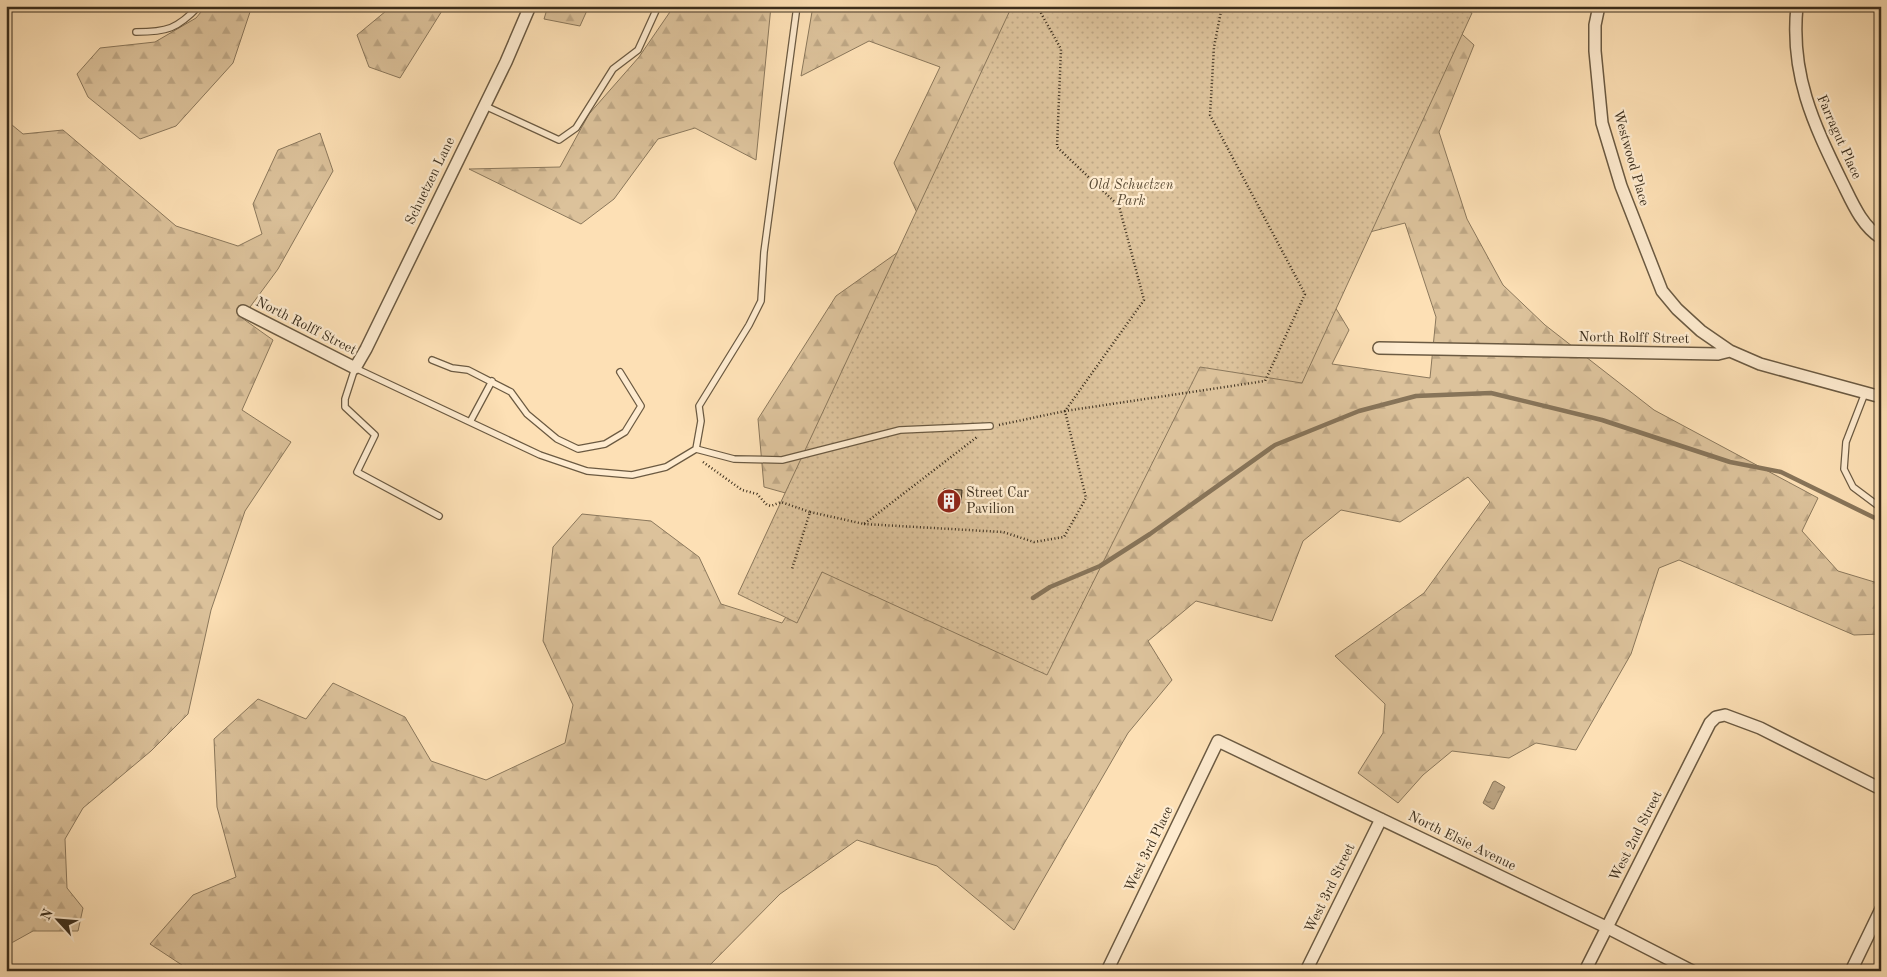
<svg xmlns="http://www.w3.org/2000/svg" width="1887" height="977" viewBox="0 0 1887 977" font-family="'Old Standard TT',serif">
  <defs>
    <pattern id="forest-firs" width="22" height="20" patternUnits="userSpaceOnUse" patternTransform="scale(1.25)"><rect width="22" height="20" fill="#dcc29b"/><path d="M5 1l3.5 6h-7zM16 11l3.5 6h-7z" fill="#bea785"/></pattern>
    <pattern id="park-dots" width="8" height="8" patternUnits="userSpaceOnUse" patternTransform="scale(1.25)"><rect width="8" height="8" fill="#dcc29b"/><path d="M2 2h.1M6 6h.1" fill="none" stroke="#bea785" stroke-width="1.8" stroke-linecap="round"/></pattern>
    <pattern id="water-ripples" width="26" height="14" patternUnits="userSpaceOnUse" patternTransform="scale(1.25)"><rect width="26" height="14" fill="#bba381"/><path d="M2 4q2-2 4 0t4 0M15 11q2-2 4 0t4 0" fill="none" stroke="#998569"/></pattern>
  </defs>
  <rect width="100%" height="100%" fill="#fde0b5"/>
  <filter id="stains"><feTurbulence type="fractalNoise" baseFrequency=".004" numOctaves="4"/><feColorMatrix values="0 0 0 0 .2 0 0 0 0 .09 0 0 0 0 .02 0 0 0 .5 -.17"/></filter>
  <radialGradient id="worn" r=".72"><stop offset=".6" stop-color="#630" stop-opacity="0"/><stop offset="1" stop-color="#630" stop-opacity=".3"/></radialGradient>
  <path fill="url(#forest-firs)" stroke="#8b785c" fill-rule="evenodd" d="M206,6H252L233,63L176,126L140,139L88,97L77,74L100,48L155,42L196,18Z
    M392,6H445L400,78L369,67L357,35Z
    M548,6H589L580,26L544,19Z
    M674,6H771L756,160L695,128L658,139L614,199L581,224L469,169L560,167L589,114L639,57Z
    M813,6H1431L1474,45L1439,132L1467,219L1503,285L1545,325L1654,410L1818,498L1802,531L1838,571L1881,584V634L1854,635L1679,560L1659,568L1631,654L1576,750L1536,743L1509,758L1452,751L1423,775L1398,803L1358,773L1383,733L1385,704L1335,656L1424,593L1490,502L1468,477L1400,522L1341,510L1303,541L1272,621L1196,601L1148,641L1172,680L1128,733L1014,930L937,866L857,840L780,894L704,971H191L150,944L193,895L236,877L217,807L214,739L258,699L306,719L333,683L405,717L431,761L486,780L565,743L573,705L543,641L553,547L582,514L651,521L699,557L721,604L782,623L811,578L848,559L850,511L764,487L758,419L836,296L908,245L925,230L894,163L940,67L869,41L801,76ZM1405,223L1436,317L1430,378L1332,364L1349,330L1329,297L1358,235Z
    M6,120L23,134L63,130L176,226L238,246L262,234L253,204L278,150L320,133L333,171L278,269L242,318L273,340L242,410L291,442L245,511L211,610L188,714L151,751L83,808L65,839L67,888L83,908L78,931H33L6,946Z"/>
  <path fill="url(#park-dots)" stroke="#8b785c" d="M1012,6H1459L1472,13L1302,383L1200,367L1047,675L822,572L797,623L738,594Z"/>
  <path fill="url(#water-ripples)" stroke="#877459" d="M1495,781L1505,787L1494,809H1492L1483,803L1493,782Z"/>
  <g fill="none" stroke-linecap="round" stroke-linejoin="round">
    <path stroke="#877459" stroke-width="4.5" d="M1033,598L1050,587L1100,566L1150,534L1275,445L1359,411L1416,396L1491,393L1602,420L1730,462L1781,472L1881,521"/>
    <defs>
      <path id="service" d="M136,32C167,32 177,29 199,6
        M483,105L559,140L576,128L613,69L638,50L658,6
        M432,360L452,368L468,370L511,392L527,414L557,439L578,449L605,444L625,432L641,406L620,372
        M1865,393L1846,442L1844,469L1853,487L1881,508
        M470,422L492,381
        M696,449L734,459L782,460L900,430L990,426
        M439,516L357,472L375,435L345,407V399L355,368L540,455L587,471L632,475L666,467L696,449L701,421L699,406L749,325L761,301L764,252L797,6"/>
      <path id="minor" d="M1599,6L1595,25V51L1602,123L1621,186L1662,291L1677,309L1701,331L1730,351L1760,364L1881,397
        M1797,6C1790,74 1813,123 1842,182C1852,202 1861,225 1881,238
        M243,311L355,368L366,349L506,62L530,6
        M1379,348L1718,354L1730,351
        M1107,971L1218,741L1606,927L1692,971
        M1306,971L1381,819
        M1585,971L1710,723L1716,717L1725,715L1760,728L1881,789
        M1851,971L1881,909"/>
    </defs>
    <use href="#service" stroke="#6b5a42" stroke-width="8"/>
    <use href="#minor" stroke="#6b5a42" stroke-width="14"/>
    <path stroke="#3a2d1c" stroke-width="2.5" stroke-dasharray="1 2.5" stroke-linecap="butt" d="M999,425L1065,411L1144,300L1119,206L1057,147L1061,49L1037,6
      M703,462L742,490L757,494L767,505L771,506L781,502L810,512L792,569
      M810,512L864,524L977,437
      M864,524L1003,532L1034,542L1064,537L1086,498L1065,411L1265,381L1305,294L1210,115L1214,47L1222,6"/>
    <use href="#service" stroke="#feebcf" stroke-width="5.5"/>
    <use href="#minor" stroke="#feebcf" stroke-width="11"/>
  </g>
  <path fill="#89775d" stroke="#3a2d1c" d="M944,489L958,508L939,507L940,494Z"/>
  <path fill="#6f614c" stroke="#3a2d1c" d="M942,502L961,503L958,508L939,507Z"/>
  <path fill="#9f8a6c" stroke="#3a2d1c" d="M944,489L962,490L961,503L942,502Z"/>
  <defs>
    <symbol id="building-disc" viewBox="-11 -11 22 22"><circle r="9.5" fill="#8f2418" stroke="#feebcf"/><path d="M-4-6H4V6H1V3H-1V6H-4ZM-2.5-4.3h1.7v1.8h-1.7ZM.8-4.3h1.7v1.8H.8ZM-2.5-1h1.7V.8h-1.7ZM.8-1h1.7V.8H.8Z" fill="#fff"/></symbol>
  </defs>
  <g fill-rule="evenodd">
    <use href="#building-disc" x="935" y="487" width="28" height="28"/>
  </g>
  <g text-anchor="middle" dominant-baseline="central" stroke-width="4.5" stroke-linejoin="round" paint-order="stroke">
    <g font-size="14" fill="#3a2d1c" stroke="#feebcf">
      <text transform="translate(1839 137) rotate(66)">Farragut Place</text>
      <text transform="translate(1631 158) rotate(74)">Westwood Place</text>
      <text transform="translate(430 181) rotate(-64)">Schuetzen Lane</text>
      <text transform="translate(306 326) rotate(27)">North Rolff Street</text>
      <text transform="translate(1634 338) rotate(1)">North Rolff Street</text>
      <text transform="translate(1636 836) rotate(-63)">West 2nd Street</text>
      <text transform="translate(1462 841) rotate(26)">North Elsie Avenue</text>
      <text transform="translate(1149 849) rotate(-64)">West 3rd Place</text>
      <text transform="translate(1330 888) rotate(-64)">West 3rd Street</text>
    </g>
    <g font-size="14" font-style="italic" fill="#5a4b35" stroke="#feebcf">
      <text x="1131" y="185">Old Schuetzen<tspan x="1131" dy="16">Park</tspan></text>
    </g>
    <g font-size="14" fill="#3a2d1c" stroke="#feebcf" text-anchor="start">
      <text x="966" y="493">Street Car<tspan x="966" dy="16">Pavilion</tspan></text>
    </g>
  </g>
  <rect width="1887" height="977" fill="none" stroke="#fde0b5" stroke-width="25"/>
  <rect x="8" y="8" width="1872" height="962" fill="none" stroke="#3a2d1c" stroke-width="2.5"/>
  <rect x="12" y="12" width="1862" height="952" fill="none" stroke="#3a2d1c"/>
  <g transform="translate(58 920) rotate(296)" stroke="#feebcf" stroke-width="4" paint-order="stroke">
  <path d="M0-4L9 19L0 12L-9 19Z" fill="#3a2d1c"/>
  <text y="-8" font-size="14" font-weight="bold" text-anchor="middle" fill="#3a2d1c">N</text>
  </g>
  <rect width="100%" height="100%" filter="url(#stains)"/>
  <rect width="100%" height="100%" fill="url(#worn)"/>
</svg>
